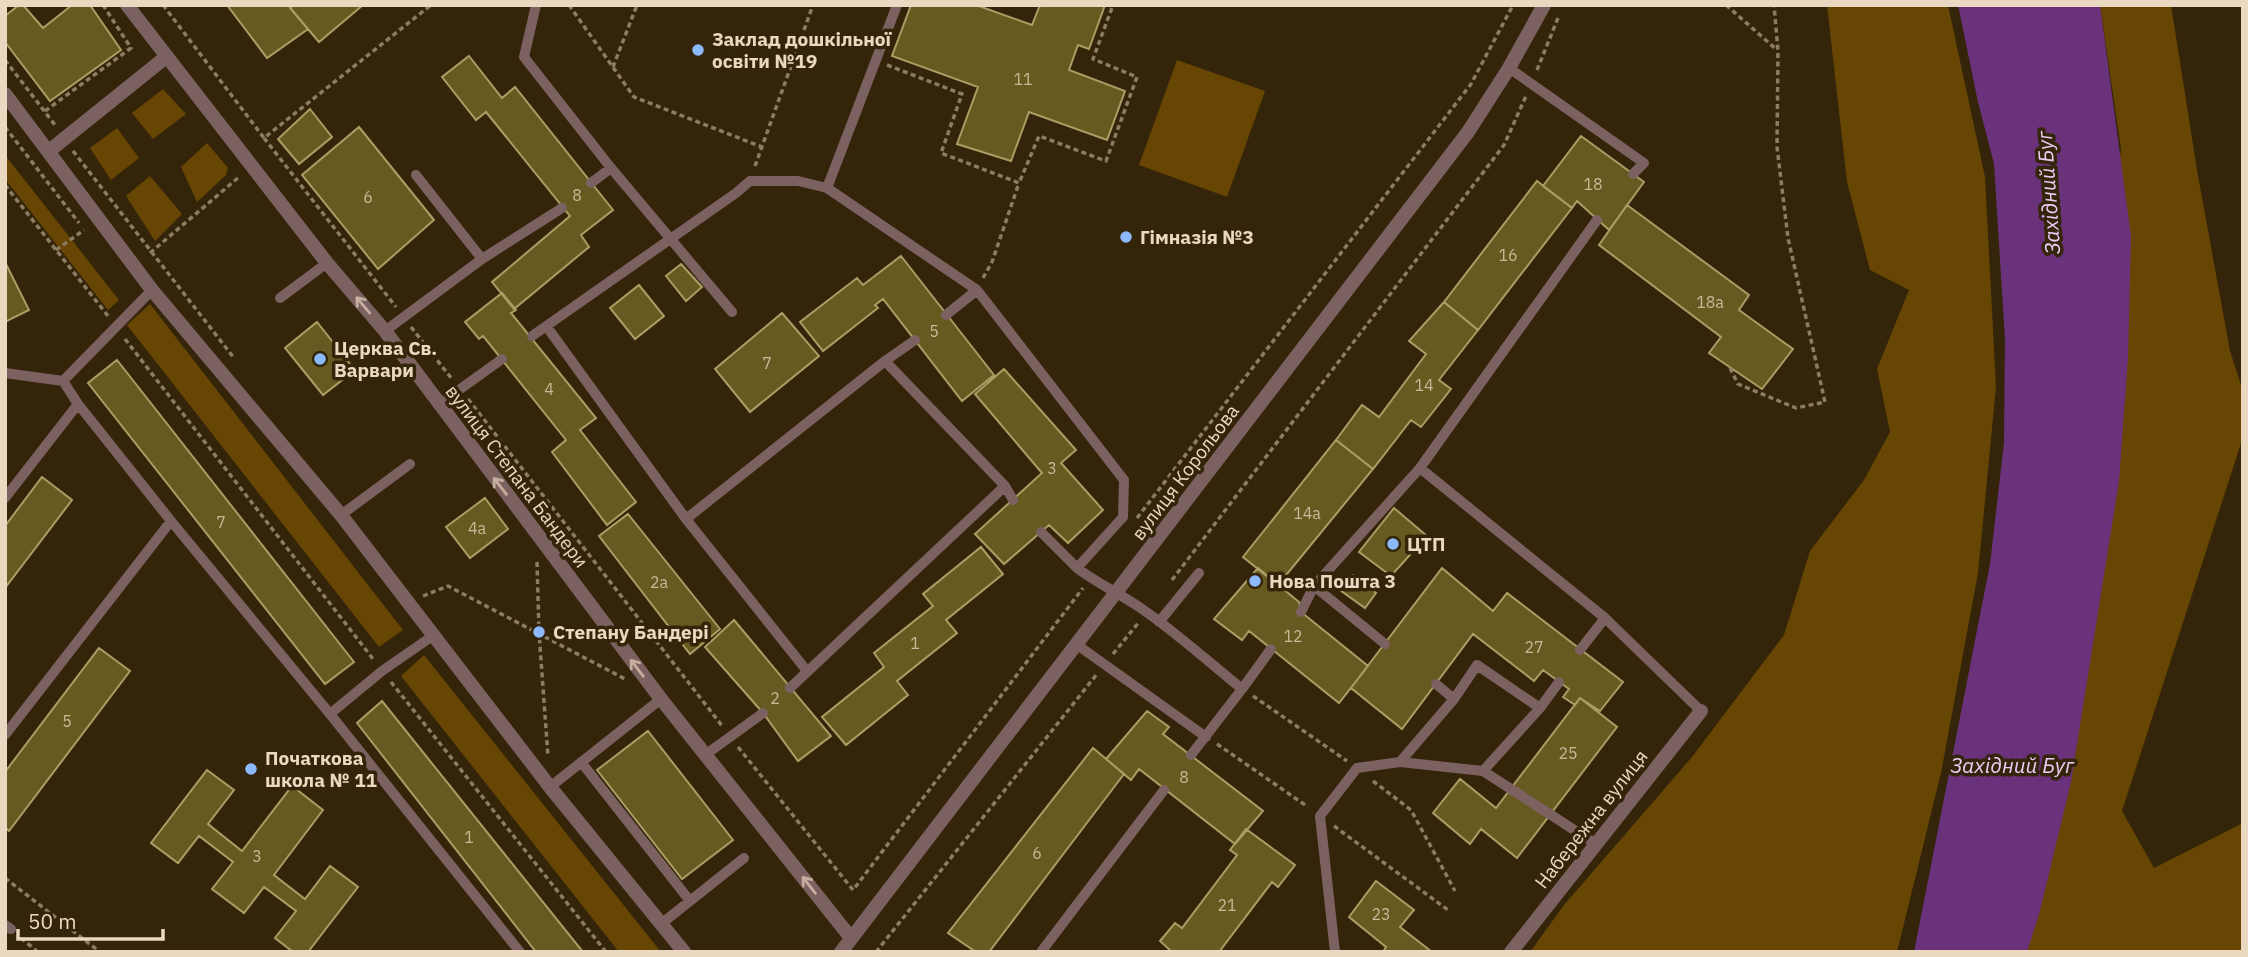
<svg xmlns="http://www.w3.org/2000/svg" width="2248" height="957" viewBox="0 0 2248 957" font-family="'IBM Plex Sans',sans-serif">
  <rect width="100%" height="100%" fill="#34240a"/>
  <path fill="#664602" d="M1827,5H1948L1985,177L1996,387L1978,573L1941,773L1897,952H1530L1564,905L1692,757L1784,635L1810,551L1864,480L1890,432L1877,369L1909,290L1870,270L1847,182Z
    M2100,5H2171L2197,170L2230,351L2243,391V437L2122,811L2154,868L2243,823V952H2020L2121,149Z
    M1177,60L1265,91L1227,197L1139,165Z
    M163,89L186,114L153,139L132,113Z
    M117,128L139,158L111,180L90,148Z
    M207,143L228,168L226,175L197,202L181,167Z
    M5,155L119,300L108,310L5,179Z
    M150,176L182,214L155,241L126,196Z
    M150,304L403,630L379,647L127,325Z
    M424,655L661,952H619L401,676Z"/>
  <path fill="#6a327b" d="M1958,5H2100L2131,236L2128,358L2119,481L2071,782L2040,911L2027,952H1914L1990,564L2004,443L2005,339L1994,164L1978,102Z"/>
  <path fill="#665a21" stroke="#aa9e65" stroke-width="2" d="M19,5H23L43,28L72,5H90L121,50L50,101L5,42V16Z
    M227,5H288L308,29L267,58Z
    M293,5H363L319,42L290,8Z
    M911,5H976L1032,25L1040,5H1105L1089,49L1078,45L1069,70L1125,91L1107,140L1029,112L1011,161L957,144L978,87L892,56Z
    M469,56L502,98L515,87L613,210L581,235L589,247L514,309L492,282L570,216L486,112L476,120L442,77Z
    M310,109L332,137L299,164L278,139Z
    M359,127L434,220L378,269L302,175Z
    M1581,136L1644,182L1609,230L1577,201L1572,208L1543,186Z
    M1537,181L1572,208L1478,330L1444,302Z
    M1627,205L1749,295L1739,310L1793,349L1762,389L1709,353L1721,337L1599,245Z
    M901,256L994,375L962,401L883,299L875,305L878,308L823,351L800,322L857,278L863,285Z
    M5,262L29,310L5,322Z
    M681,264L702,287L686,301L666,276Z
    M639,285L664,316L635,339L610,308Z
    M502,293L516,310L511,313L596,418L580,430L636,502L607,525L552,452L566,440L483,336L479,339L465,322Z
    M1444,302L1478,330L1439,380L1451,389L1421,427L1411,420L1373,469L1336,440L1362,405L1379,417L1426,354L1409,341Z
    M782,313L819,356L750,412L715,369Z
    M317,322L355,370L323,395L285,348Z
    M117,360L354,662L325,684L88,383Z
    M1004,369L1076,450L1061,463L1103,510L1068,543L1049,525L1004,564L975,534L1042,473L975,394Z
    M1336,440L1373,469L1278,585L1243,557Z
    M42,477L72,500L5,588V526Z
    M485,498L508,529L470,558L446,527Z
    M1394,508L1427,536L1391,576L1359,552Z
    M628,514L720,629L690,654L599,536Z
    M981,547L1003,574L946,620L957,633L897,681L908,695L846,745L822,717L884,667L874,653L933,606L923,594Z
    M1258,568L1299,602L1301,612L1368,666L1339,703L1249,631L1242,640L1214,619Z
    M1442,568L1493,611L1507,593L1623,682L1600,711L1580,698L1575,705L1563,697L1569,689L1543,670L1534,681L1473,634L1402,729L1351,688Z
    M1353,575L1376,593L1365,608L1340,590Z
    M734,620L831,736L798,761L763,713L705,647Z
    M99,648L130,671L9,831L5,827V772Z
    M1580,698L1617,727L1517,858L1481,829L1470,844L1433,813L1460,779L1496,808Z
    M382,701L583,952H536L357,723Z
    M1147,711L1169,727L1163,734L1263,811L1235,844L1139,769L1131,780L1106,759Z
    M648,731L733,840L682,879L597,770Z
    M1093,748L1124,774L989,952H976L948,933Z
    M207,770L234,790L208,824L242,851L292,786L323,810L274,875L305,899L330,866L358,887L308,952H293L275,938L296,911L264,887L244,913L212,889L233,862L199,836L178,863L151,843Z
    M1246,829L1295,865L1278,887L1272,882L1219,952H1172L1160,941L1175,923L1182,928L1237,855L1230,850Z
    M1376,881L1414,910L1400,927L1432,952H1383L1386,947L1349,917Z"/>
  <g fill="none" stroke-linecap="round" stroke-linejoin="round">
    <path stroke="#8c7c62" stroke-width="3.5" stroke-dasharray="5 3.5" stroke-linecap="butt" d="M163,5L264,138L431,5
      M569,5L634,97L762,147
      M1726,5L1777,50
      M5,60L55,125
      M887,65L962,94L941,153L1019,183L1039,136L1106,161L1137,77L1093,59L1113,5
      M613,67L637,5
      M1537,70L1558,18
      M45,111L131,48L103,5
      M5,127L79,223
      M264,138L396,307
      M73,151L234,358
      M755,166L813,5
      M5,185L108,316
      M56,250L84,230
      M150,253L239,177
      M983,278L992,262L1019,183
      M411,327L452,379
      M125,339L373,659
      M1730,368L1738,384L1796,408L1825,402L1788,238L1777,147L1778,51L1774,5
      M468,399L723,727
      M1137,518L1471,84L1513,5
      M537,562L539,632L548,757
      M1172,580L1504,145L1526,96
      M423,596L448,586L625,679
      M1113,654L1139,622
      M391,682L606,952
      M1253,696L1347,761
      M1217,744L1308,807
      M738,747L853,890L1083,588
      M1373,781L1411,810L1455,891
      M1334,826L1448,910
      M5,878L100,952
      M21,938L38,952
      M876,952L1097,674"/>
    <path stroke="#7c6161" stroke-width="10" d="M536,5L524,57L611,168L732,312
      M1509,68L1644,163L1633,174
      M416,175L482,259
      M591,183L611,168
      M827,188L897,5
      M280,298L327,263
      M946,315L977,290
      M547,327L686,519L807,671
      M385,331L482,259L562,208
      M532,336L736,193L750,181H798L827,188L977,290L1124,480L1123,517L1077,568C1098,584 1123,595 1145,611C1179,635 1210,663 1242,689L1271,649
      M885,361L1005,486L1013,500
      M5,373L63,381L78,404L171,521L330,714L520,952
      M63,381L152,290
      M438,405L502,359
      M1420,468L1605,618L1701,711
      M5,498L78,404
      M341,515L410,464
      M686,519L885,361L915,340
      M1041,532L1077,568
      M1314,586L1385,644
      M1301,612L1314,586L1420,468L1597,220
      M1159,622L1199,573
      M1076,644L1206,737
      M1580,650L1605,618
      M1436,684L1454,699
      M790,688L1005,486
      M330,714L382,671L434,635
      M5,735L171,521
      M705,755L763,713
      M1191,755L1242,689
      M581,762L690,901
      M1400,762L1483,771L1540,708
      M1483,771L1596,844
      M550,787L661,699
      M661,924L744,858
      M5,925L11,929
      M1041,952L1164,790
      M1335,952L1320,816L1357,768L1400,762L1454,699L1477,665L1540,708L1559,682"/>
    <path stroke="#7c6161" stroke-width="14" d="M127,5L327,263L385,331L661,699L851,938
      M5,94L152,290L341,515L550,787L684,952
      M49,151L166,57
      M841,952L1468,132L1509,68L1544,5
      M1511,952L1701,711"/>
  </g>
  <defs><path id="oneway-shaft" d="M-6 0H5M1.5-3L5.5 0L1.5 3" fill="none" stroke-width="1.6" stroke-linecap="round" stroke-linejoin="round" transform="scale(1.75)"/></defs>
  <g stroke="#c4af9f">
    <use href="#oneway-shaft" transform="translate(363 305) rotate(-130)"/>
    <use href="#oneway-shaft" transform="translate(500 486) rotate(-128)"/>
    <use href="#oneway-shaft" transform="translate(637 668) rotate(-127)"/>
    <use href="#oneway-shaft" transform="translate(809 885) rotate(-128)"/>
  </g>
  <g fill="#8cb9fc" stroke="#34240a" stroke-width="2.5">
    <circle cx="698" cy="50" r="7"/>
    <circle cx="1126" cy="237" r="7"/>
    <circle cx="320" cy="359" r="7"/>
    <circle cx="1393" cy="544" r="7"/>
    <circle cx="1255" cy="581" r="7"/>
    <circle cx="539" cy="632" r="7"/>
    <circle cx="251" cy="769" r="7"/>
  </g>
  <g text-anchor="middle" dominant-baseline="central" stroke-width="7" stroke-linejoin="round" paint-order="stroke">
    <g font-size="16" fill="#c9b998">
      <text x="1023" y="79">11</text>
      <text x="1593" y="184">18</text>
      <text x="577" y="195">8</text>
      <text x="368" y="197">6</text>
      <text x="1508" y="255">16</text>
      <text x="1710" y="302">18а</text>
      <text x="934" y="331">5</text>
      <text x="767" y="363">7</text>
      <text x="1424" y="385">14</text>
      <text x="549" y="389">4</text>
      <text x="1052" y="468">3</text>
      <text x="1307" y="513">14а</text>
      <text x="221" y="522">7</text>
      <text x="477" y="528">4а</text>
      <text x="659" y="582">2а</text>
      <text x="1293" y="636">12</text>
      <text x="915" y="643">1</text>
      <text x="1534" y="647">27</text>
      <text x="775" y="698">2</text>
      <text x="67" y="721">5</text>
      <text x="1568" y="753">25</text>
      <text x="1184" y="777">8</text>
      <text x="469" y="837">1</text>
      <text x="1037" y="853">6</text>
      <text x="257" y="856">3</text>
      <text x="1227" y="905">21</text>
      <text x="1381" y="914">23</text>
    </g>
    <g font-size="19" font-weight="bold" fill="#ead9c0" stroke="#34240a" text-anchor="start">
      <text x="712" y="39">Заклад дошкільної<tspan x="712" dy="22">освіти №19</tspan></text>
      <text x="1140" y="237">Гімназія №3</text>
      <text x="334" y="348">Церква Св.<tspan x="334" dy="22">Варвари</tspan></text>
      <text x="1407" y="544">ЦТП</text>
      <text x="1269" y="581">Нова Пошта 3</text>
      <text x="553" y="632">Степану Бандері</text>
      <text x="265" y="758">Початкова<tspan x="265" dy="22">школа № 11</tspan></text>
    </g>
    <g font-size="19" fill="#ead9c0" stroke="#34240a">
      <text transform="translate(1185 472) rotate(-53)">вулиця Корольова</text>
      <text transform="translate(517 476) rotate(53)">вулиця Степана Бандери</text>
      <text transform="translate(1591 819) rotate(-52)">Набережна вулиця</text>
    </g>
    <g font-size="21" font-style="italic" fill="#ebccf5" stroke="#34240a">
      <text transform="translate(2048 193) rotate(-94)">Західний Буг</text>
      <text x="2012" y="765">Західний Буг</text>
    </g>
  </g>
  <rect width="2248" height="957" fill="none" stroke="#ead9c0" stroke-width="14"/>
  <path d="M18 929v10h145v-10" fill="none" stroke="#ead9c0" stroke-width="3.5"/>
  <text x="28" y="929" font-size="21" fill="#ead9c0" stroke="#34240a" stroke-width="5" paint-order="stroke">50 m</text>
</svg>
